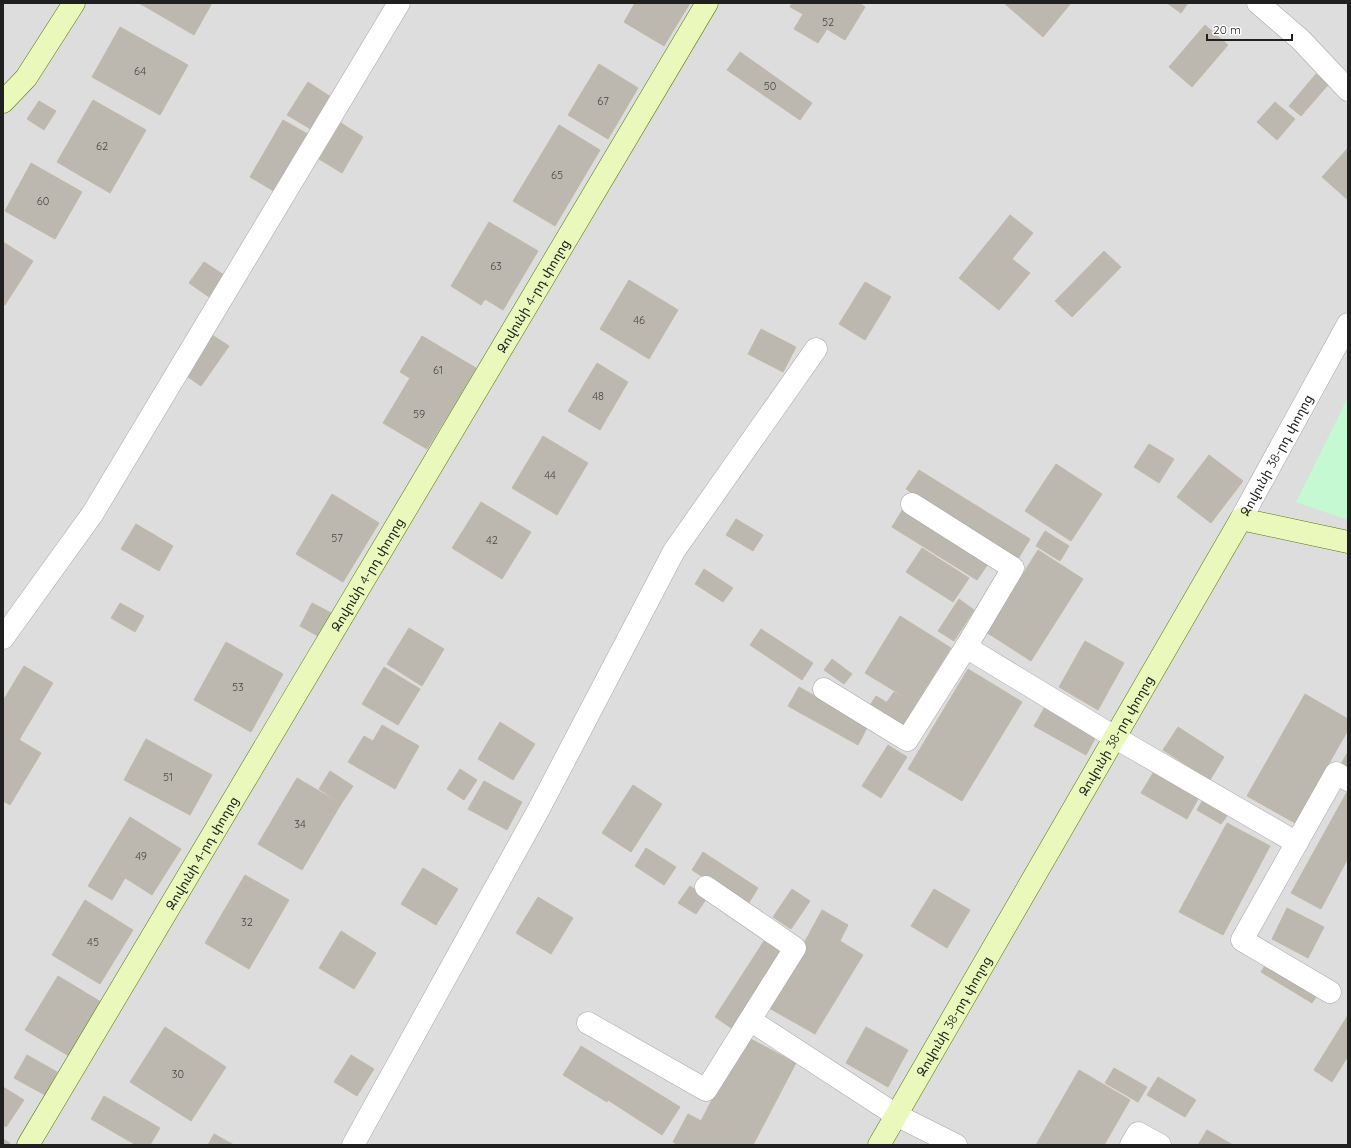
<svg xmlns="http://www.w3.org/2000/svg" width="1351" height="1148" viewBox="0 0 1351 1148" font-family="Quicksand,'Noto Sans Armenian',sans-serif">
  <rect width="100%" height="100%" fill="#f0efe6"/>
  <path fill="#dedddd" d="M3,3H1348V1145H3Z"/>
  <path fill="#c4f9d2" d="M1348,397V520L1296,502Z"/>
  <path fill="#bdb8af" stroke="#c2b8a8" d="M139,3H212L194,35Z
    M635,3H690L664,46L624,22Z
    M792,3H859L865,7L845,40L827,29L818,43L794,29L803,14L790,7Z
    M1004,3H1071L1043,37Z
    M1167,3H1188L1181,13Z
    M1205,25L1228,45L1192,87L1169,67Z
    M120,27L188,65L160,115L92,77Z
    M740,52L812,103L800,120L727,70Z
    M599,64L638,88L608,139L568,115Z
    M1316,74L1328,85L1301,116L1289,106Z
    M308,82L334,99L314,131L287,115Z
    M93,100L146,130L110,193L57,162Z
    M39,101L56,111L44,130L27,119Z
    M1275,102L1295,119L1277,140L1257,122Z
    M283,120L311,136L277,193L250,177Z
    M341,123L363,137L342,173L319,159Z
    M559,125L600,150L555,226L513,201Z
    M1347,149H1348V200L1322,177Z
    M31,163L82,192L55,239L5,211Z
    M1010,215L1033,233L1012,259L1030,273L999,310L959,278Z
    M489,222L538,251L503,310L485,299L481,305L451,286Z
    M3,242L33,261L5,305L3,304Z
    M1104,251L1121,267L1072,317L1055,301Z
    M204,262L224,275L209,297L189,283Z
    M629,280L678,310L649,359L600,329Z
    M865,282L891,297L865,340L839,324Z
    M761,329L796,347L783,372L748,354Z
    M209,333L229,346L201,386L182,373Z
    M422,336L476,368L454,405L400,372Z
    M597,363L628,382L600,430L568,411Z
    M410,378L454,405L427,449L383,423Z
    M543,436L588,463L557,515L512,488Z
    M1149,444L1174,459L1159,483L1134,467Z
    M1209,455L1243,481L1211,523L1177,497Z
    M1056,464L1102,494L1071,541L1025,511Z
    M919,470L943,485L931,505L906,489Z
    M943,485L1030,539L1018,559L931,505Z
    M332,494L379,523L343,582L296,554Z
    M481,502L531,532L502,579L452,548Z
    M904,507L990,561L977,580L892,527Z
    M736,519L763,535L753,551L726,535Z
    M136,524L173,546L159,571L121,549Z
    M1045,531L1069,546L1060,561L1036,546Z
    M922,548L969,578L953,602L906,572Z
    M1038,550L1083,579L1031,661L986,632Z
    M704,569L733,588L723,602L695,584Z
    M959,599L974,610L954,641L938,631Z
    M120,603L144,616L135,632L111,618Z
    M312,603L337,616L325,640L300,626Z
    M900,616L951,648L916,704L865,673Z
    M409,628L444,649L422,686L387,664Z
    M761,629L813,663L802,680L750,645Z
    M1085,641L1124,663L1098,710L1059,687Z
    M226,642L283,674L251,732L194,700Z
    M832,659L852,674L844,684L824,670Z
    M24,666L53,683L19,740L3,730V701Z
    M384,667L420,689L398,725L362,704Z
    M968,669L1022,702L962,801L908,769Z
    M799,687L868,726L858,745L788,706Z
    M894,692L916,704L910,716L887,702Z
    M1305,694L1348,719V730L1295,823L1247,796Z
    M876,696L910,716L902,729L867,710Z
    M1046,705L1097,735L1086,755L1034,726Z
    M500,722L535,744L513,780L478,759Z
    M382,725L419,746L395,789L348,762L364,736L373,741Z
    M1178,727L1224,757L1210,780L1163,750Z
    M3,730L41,753L10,805L3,801Z
    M146,739L212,775L190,815L124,780Z
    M888,745L907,757L881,798L862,786Z
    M1348,752V768L1341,764Z
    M460,769L477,780L464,800L447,789Z
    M330,771L353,786L341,804L319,789Z
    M1153,773L1198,799L1187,819L1141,793Z
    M297,778L341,804L302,870L258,844Z
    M484,781L522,802L507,830L468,809Z
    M633,785L662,804L631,852L602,833Z
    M1347,792L1348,793V858L1321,909L1291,893Z
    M1204,798L1229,813L1221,824L1197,810Z
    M130,817L181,849L152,895L102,863Z
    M1227,823L1270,846L1223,935L1179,912Z
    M646,848L676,867L664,885L635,866Z
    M703,852L758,888L747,906L692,870Z
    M102,863L125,878L112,900L88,886Z
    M423,868L458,889L436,925L401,904Z
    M245,875L289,900L249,969L205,943Z
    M690,886L707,898L696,914L678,903Z
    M792,889L810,901L791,929L773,917Z
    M934,889L970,910L947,948L911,926Z
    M538,897L573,918L551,954L516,933Z
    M85,900L133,930L100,984L52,955Z
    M1287,908L1324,927L1308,958L1272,939Z
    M822,910L848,925L840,941L863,955L815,1034L769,1008Z
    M341,931L376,953L354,989L319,968Z
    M764,941L784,954L734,1030L715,1017Z
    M1269,959L1320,991L1312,1003L1261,972Z
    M58,976L101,1002L69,1056L25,1030Z
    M1348,1015V1056L1332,1082L1314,1070Z
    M165,1027L226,1067L191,1121L130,1082Z
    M866,1027L908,1050L888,1087L846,1063Z
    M745,1036L796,1063L753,1145H747L701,1121Z
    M581,1046L625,1073L607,1102L563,1075Z
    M27,1055L57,1072L45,1095L14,1078Z
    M351,1055L374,1069L357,1096L334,1082Z
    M1114,1068L1147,1087L1138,1102L1105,1083Z
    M1079,1070L1130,1100L1104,1145H1036Z
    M625,1073L680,1107L662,1135L608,1100Z
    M1158,1077L1196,1100L1185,1117L1147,1095Z
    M3,1087L24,1100L6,1127L3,1125V1105L4,1103L3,1102Z
    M104,1096L160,1128L150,1145H136L91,1119Z
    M688,1114L747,1145H679L673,1142Z
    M1207,1130L1233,1145H1198Z
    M214,1134L234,1145H208Z
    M3,1139L10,1143L8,1145H3Z"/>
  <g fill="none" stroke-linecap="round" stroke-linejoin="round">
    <defs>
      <g id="street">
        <path d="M1258,3L1301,40L1348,90"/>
        <path id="s1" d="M1241,519L1348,324"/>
        <path d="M3,638L93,513L399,3"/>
        <path d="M966,647L1116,738L1297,843"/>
        <path d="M824,689L907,740L966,647L1013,568L912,504"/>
        <path d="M1330,992L1242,940L1336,773L1348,780"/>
        <path d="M750,1020L896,1115L956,1145"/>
        <path d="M588,1023L706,1090L795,948L706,887"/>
        <path d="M353,1145L540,807L674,551L816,349"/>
        <path d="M1131,1145L1138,1133L1160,1145"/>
      </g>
      <g id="secondary">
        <path d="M3,102L26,78L74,3"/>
        <path id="s2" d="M28,1145L707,3"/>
        <path id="s3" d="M879,1145L1241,519L1348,542"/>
      </g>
    </defs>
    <use href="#street" stroke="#a7a7a7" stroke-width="23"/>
    <use href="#secondary" stroke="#567706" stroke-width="23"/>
    <use href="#street" stroke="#fff" stroke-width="22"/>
    <use href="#secondary" stroke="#eaf9bb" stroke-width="22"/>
  </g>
  <g text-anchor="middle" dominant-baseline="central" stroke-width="3" stroke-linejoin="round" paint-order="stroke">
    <g font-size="11" fill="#474644">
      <text x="828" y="22">52</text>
      <text x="140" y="71">64</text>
      <text x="770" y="86">50</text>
      <text x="603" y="101">67</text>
      <text x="102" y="146">62</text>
      <text x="557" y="175">65</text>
      <text x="43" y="201">60</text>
      <text x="496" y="266">63</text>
      <text x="639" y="320">46</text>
      <text x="438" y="370">61</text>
      <text x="598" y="396">48</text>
      <text x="419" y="414">59</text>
      <text x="550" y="475">44</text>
      <text x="337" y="538">57</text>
      <text x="492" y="540">42</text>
      <text x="238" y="687">53</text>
      <text x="168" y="777">51</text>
      <text x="300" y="824">34</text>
      <text x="141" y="856">49</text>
      <text x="247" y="922">32</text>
      <text x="93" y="942">45</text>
      <text x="178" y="1074">30</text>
    </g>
    <g font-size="13" fill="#202020" stroke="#fff">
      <text stroke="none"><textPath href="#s2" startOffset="988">Զովունի 4-րդ փողոց</textPath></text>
      <text stroke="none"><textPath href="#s1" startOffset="73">Զովունի 38-րդ փողոց</textPath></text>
      <text stroke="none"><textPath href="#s2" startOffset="664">Զովունի 4-րդ փողոց</textPath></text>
      <text stroke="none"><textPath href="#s3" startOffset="473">Զովունի 38-րդ փողոց</textPath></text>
      <text stroke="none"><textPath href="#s2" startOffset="340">Զովունի 4-րդ փողոց</textPath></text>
      <text stroke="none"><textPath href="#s3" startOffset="149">Զովունի 38-րդ փողոց</textPath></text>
    </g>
  </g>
  <rect width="1351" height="1148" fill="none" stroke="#202020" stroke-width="8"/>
  <path d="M1207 34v6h85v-6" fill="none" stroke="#202020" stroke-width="2"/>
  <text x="1213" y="34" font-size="12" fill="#202020" stroke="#ffffff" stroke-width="3" paint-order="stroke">20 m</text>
</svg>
